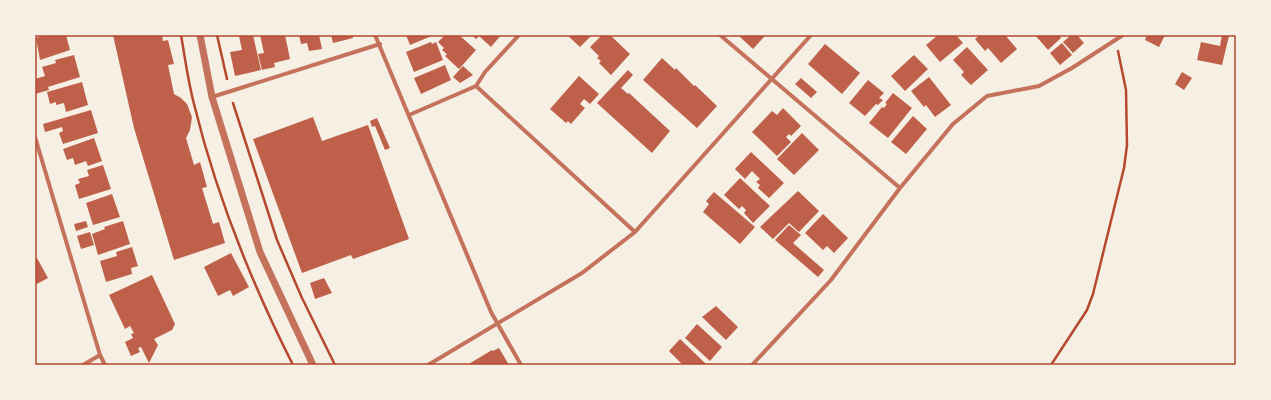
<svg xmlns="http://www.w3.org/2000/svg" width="1271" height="400" viewBox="0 0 1271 400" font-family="'Public Sans',sans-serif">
  <rect width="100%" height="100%" fill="#f6efe4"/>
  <path fill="#bf614a" d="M45,35H66L70,50L40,60L36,38Z
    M113,35H162L163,41L168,40L174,64L168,65L174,94L181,98L187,104L192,117L190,130L186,138L194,165L200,162L207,187L202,188L213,224L219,222L225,243L174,260L134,128Z
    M243,35H253L261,70L235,76L230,52L242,50L239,36Z
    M260,35H285L290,59L274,63L275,67L262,70L258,54L264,53Z
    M299,35H319L322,49L309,51L307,43L301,44Z
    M331,35H352L353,38L333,43Z
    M406,35H434L410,45Z
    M445,35H459L476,50L459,69L445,56L447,54L442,50L444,48L438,42Z
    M472,35H501L491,47L479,36L476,39Z
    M567,35H592L580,47Z
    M602,35H610L630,54L611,75L599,63L601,61L597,58L599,56L590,47Z
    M742,35H762L764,37L753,49L740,37Z
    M938,35H956L963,43L940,62L926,45Z
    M980,35H1005L1017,49L1001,63L988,48L985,51L975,39Z
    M1035,35H1059L1061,38L1048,50Z
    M1069,35H1077L1084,43L1073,53L1063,42L1070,36Z
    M1147,35H1165L1159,47L1145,40Z
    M1222,35L1229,36L1222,65L1197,60L1201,42L1220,46Z
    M431,42L432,44L436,42L443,60L414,72L406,52Z
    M1062,43L1072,55L1060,65L1050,53Z
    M825,44L860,73L842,94L808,64Z
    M967,47L988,70L971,85L961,75L964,72L953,60Z
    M74,55L80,77L48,87L49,90L35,94V79L45,76L42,67L56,63L55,60Z
    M914,55L928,69L905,91L891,76Z
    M662,58L675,70L676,68L694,86L695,85L717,106L697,128L643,80Z
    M445,65L451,80L421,94L414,78Z
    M463,66L473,75L460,83L453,77Z
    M628,70L633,75L621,88L628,94L629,93L670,131L652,153L597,103Z
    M1182,72L1192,78L1184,90L1175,84Z
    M579,76L599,94L590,104L584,99L580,104L585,108L571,124L568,121L566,123L550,109Z
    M929,77L951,105L935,117L926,105L924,107L911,91Z
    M801,78L817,92L811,98L795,84Z
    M868,80L884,93L879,98L883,100L878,105L876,104L865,116L849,103Z
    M82,82L88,105L66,112L64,103L56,105V102L50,104L47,92Z
    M893,93L912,108L888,138L869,123L882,107L884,108L887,104L885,103Z
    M783,108L801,126L791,136L789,134L786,137L791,142L777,156L752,132L772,111L777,115Z
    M91,110L98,133L63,144L59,133L63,131L62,127L45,132L43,124Z
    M913,116L927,129L906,154L891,142Z
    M313,117L322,141L368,125L409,239L353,259L351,255L302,273L253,139Z
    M377,118L390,148L385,150L375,126L372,127L370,121Z
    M802,133L819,150L794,175L777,159Z
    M94,138L102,161L88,166L86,161L75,165L73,158L67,160L63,149Z
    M751,152L784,183L769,198L758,188L760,185L756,182L760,179L752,171L745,179L735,169Z
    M103,165L111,189L79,199L75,185L80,183L78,179L89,176L87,170Z
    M740,178L770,206L753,223L744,213L746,210L742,206L739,209L724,195Z
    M798,191L819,211L799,232L789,223L773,239L760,227Z
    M714,192L755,227L740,244L703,212L709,204L706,201Z
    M112,194L120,217L93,225L86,203Z
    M823,214L848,238L834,253L827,246L823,250L805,233Z
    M86,221L88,227L76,231L74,224Z
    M123,221L130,244L98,255L92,234L105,229L104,227Z
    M789,225L801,235L793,243L824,270L818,277L775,240Z
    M90,232L94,245L81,249L77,236Z
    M132,247L138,266L131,268L132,274L106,282L100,261L117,256L116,252Z
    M231,253L249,287L233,296L230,290L218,296L204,267Z
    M37,258L48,278L35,285V259Z
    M152,275L175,324L172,330L154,339L158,345L149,363L141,347L138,348L140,352L131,356L125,342L133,338L131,334L134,333L130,326L125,329L109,295Z
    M324,278L332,293L315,299L310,283Z
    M716,306L738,327L726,340L702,317Z
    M697,324L722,347L710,361L685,338Z
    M680,339L707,365H683L669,351Z
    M499,348L509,365H467L492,350L493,351Z"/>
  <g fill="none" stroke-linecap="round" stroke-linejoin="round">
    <path stroke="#b5482f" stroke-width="2.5" d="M181,35C185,58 188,81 194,104C216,194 251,282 293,365
      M217,35L227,79
      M233,103L277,240L302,298L335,365
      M1051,365L1087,310L1093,294L1124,168L1127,145L1126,90L1118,51"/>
    <path stroke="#c5725c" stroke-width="4" d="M375,35L491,312L521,365
      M720,35L900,188
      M476,86L635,232
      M212,97L380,44
      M409,115L476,86L485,72L519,35
      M35,137L100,355L105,365
      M83,365L100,355
      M428,365L582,273L635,232L811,35
      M752,365L831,280L900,188L953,124L987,96L1039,86L1072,68L1123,35"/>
    <path stroke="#c5725c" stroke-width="7" d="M200,35L212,97L260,252L313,365"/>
  </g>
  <rect width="1271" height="400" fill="none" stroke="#f6efe4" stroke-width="72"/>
  <rect x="36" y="36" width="1199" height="328" fill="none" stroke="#b5482f" stroke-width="1.5"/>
</svg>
